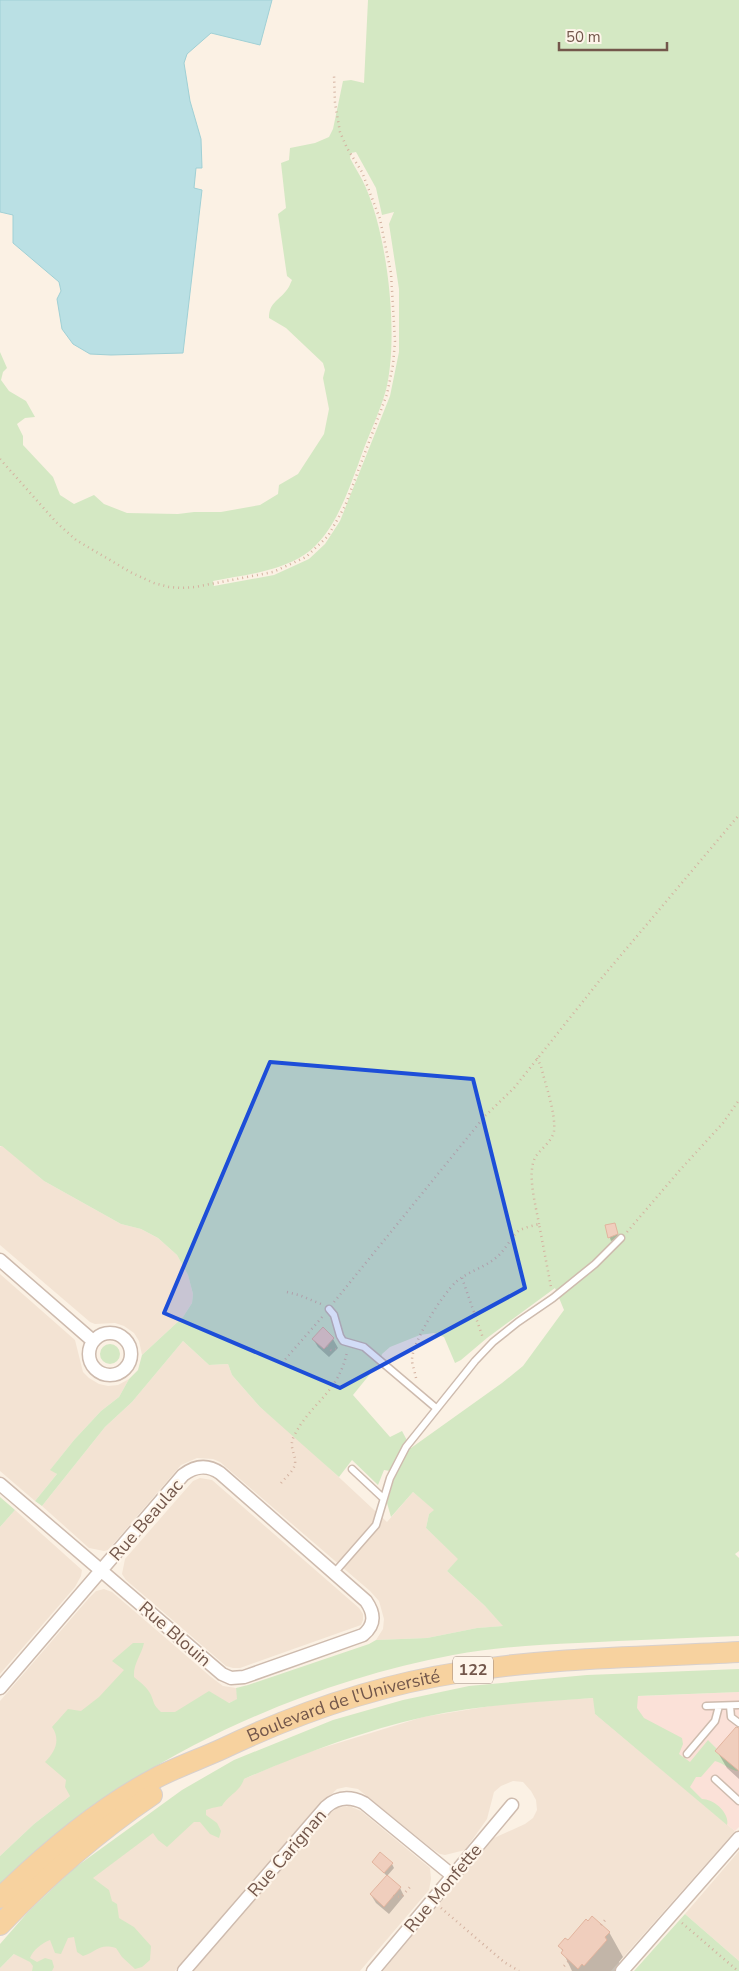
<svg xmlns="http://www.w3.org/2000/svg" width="739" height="1971" viewBox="0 0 739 1971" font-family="'Nunito Sans',sans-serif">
  <rect width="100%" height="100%" fill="#fbf1e4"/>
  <path fill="#f3e3d3" d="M2,1145L44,1181L121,1224L141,1229L158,1238L177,1255L188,1275L193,1294L192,1303L183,1317L142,1355L139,1341L134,1333L124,1326L115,1323L95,1324L90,1322L0,1245V1147Z
    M0,1274L75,1340L83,1372L89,1378L99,1384L108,1386L118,1385L129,1379L119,1397L101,1411L74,1440L51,1469L57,1474L35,1501L0,1471Z
    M183,1341L209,1365L228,1364L232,1375L260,1407L299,1440L387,1522L413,1492L435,1510L429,1514L426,1528L459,1559L447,1571L485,1606L504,1626L477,1628L427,1638L376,1640L383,1629L384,1619L379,1601L370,1591L220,1462L213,1459L197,1458L181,1465L108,1550L104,1551L89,1548L42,1506L105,1427L132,1402Z
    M200,1478L212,1480L359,1608L363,1614V1620L361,1625L240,1668H233L226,1666L126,1580L122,1574L125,1559L193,1481Z
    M15,1510L82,1570L81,1576L75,1587L0,1674V1527Z
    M104,1589L112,1592L211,1677L223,1686L236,1688L238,1699L175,1725L70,1796L34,1824L0,1856V1701L89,1598L96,1591Z
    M594,1698L595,1714L735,1831L611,1971H383L494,1838L525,1824L533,1818L537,1810L536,1800L531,1791L523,1782L513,1781L501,1786L494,1792L487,1819L465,1850L445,1855L440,1854L431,1848L358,1789L346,1787L337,1789L316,1809L175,1971H0V1968L92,1878L153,1832L244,1779L299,1755L423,1717L509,1703Z
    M349,1806L361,1811L430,1868L431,1879L429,1890L360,1971H193L326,1817L337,1808Z
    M739,1851V1961L685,1914Z"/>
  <path fill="#fbe1d8" d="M739,1692V1827L735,1831L595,1714L594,1698Z"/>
  <path fill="#d4e8c3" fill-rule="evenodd" d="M368,0H739V1551L735,1554L739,1558V1636C685,1638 632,1640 578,1643C536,1645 494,1647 453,1655C293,1685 114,1768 0,1886V1856L34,1824L70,1796L65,1787L66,1780L45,1762C55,1752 61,1740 52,1727L68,1709L81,1711L99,1697L124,1670L112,1661L133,1643H144C141,1656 133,1664 134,1677C140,1682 148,1688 151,1695C155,1705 153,1704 161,1712H175L209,1691L229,1703L237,1699L236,1688L248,1685L369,1644L376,1640L427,1638L477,1628L503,1626L485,1606L447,1571L458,1559L426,1528L429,1514L434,1510L413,1492L391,1517L387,1503L396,1472L384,1470L378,1485L352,1460L339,1477L260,1407L232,1375L228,1364L209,1365L183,1341L132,1402L105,1427L42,1506L35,1501L57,1474L50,1470L74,1440L101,1411L119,1397L129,1379L138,1370L142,1355L183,1317L192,1303L193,1294L188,1275L177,1255L158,1238L141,1229L121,1224L44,1181L2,1146H0V352L7,368L3,372L1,380L9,391L26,401L35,417L25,418L17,424L23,436V445L53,477L60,495L74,504L94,495L104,504L127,513L178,514L194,512H221L260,505L278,494L279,485L298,474L324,434L329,409L323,378L325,370L323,363L286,328L269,318C269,303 278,301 286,291C289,288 290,284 292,280L287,276L278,214L286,208L281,163L289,160L290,148L315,143L329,137L333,129L343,81L351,80L364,83ZM356,152L376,188L382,215L394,212L389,224L399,289V352L390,396L340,521L325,544L309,559L274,575L214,586L213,581C244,575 277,572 304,555C333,536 346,496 358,465C366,440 379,415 386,390C399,338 388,238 366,188C362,178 355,168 350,158L351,153ZM555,1288L564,1310L523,1366L502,1383L411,1448L402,1431L390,1437L353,1395L379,1363L382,1354L390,1347L420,1335L434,1333L444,1337L455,1363L461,1360L487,1338Z
    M100 1354a10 10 0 1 1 20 0a10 10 0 1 1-20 0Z
    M0,1497L15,1510L0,1527Z
    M739,1669V1692L638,1696L637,1708L644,1718L682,1738L683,1744L679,1754L690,1762L708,1740L717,1749L715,1751L739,1771C733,1772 723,1763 715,1761L701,1777H696L690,1787L702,1799C714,1799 730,1813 727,1825L595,1714L593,1698C537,1702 479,1705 424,1717C362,1731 302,1754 244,1779C239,1793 229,1794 222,1806L212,1808L206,1810V1815L217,1823L221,1831L219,1838L210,1834L200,1822H194L167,1847L158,1840L153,1833L93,1878L109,1890L112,1901L117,1904L119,1918L134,1927L151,1946L150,1960L142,1967L135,1969L122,1957L116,1948C99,1943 98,1951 83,1956L77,1952L74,1937L68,1938L61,1954L55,1953L50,1940C42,1943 33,1950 30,1958L37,1962L45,1958L52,1960L54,1967L52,1971H32L33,1966L30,1962L14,1954L0,1968V1944L28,1912L73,1869L182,1790L234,1760L333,1720L403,1700L469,1686L587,1675Z
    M685,1914L739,1961V1971H634Z"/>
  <path fill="#bae0e4" stroke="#a0d0d5" d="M0,0H272L260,45L211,33L187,54L184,63L190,101L201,139L202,168H196L194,188L202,190L183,353L111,355L90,354L73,344L62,329L57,299L61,291L59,282L13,243V215L0,212Z"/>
  <path fill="#0003" d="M614,1224L619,1238L611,1241L606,1226Z
    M323,1329L333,1339L338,1348L329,1357L318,1347L313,1339Z
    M737,1728H739V1779L727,1768L717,1751Z
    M373,1862L392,1864L394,1868L387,1876Z
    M400,1888L404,1896L389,1914L376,1903L371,1895Z
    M609,1932L623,1957L619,1962L621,1965L615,1971H572L560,1946L568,1941Z"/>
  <path fill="#f0cebd" stroke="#e2b49e" d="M615,1223L618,1234L608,1238L605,1225Z
    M323,1327L334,1338L324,1349L312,1339Z
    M736,1727L739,1728V1771L715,1751Z
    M380,1852L393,1863L384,1873L372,1862Z
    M387,1875L401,1887L384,1907L370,1894Z
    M592,1916L610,1932L605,1937L607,1940L584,1966L582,1964L578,1969L561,1953L563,1950L558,1946L565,1938L568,1940L586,1919L588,1921Z"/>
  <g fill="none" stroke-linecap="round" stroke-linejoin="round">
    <defs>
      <path id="lane" d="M329,1309L334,1315L340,1336L343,1341L364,1347L436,1408
        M352,1469L383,1498
        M334,1573L376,1525L390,1478L406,1447L475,1361L493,1342L518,1322L553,1298L595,1264L621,1238
        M706,1706L739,1705
        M730,1706L731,1717L739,1723
        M687,1754L715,1721L719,1706
        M715,1779L739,1801"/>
      <path id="street" d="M0,1260L93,1341
        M89 1354a21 21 0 1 1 42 0a21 21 0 1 1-42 0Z
        M0,1484L222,1674L231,1678L244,1677L363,1635C375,1625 375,1614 366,1601L220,1473C207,1464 195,1466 183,1475L0,1688
        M184,1971L326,1807C337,1797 350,1796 364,1803L453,1876
        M373,1971L512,1805
        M622,1971L739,1838"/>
      <g id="primary">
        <path id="s1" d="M0,1898C46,1853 99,1808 156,1778C177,1767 200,1759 222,1749C299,1712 378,1685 462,1672C554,1657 647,1657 739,1652"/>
        <path d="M0,1925C46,1877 96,1833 152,1795"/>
      </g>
    </defs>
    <use href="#lane" stroke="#cebbae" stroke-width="9"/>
    <use href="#street" stroke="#cebbae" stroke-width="15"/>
    <use href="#primary" stroke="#d8d0cd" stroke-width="22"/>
    <path stroke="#d4b2a0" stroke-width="2.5" stroke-dasharray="1 4" stroke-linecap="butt" d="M0,459L56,522L76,540L132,573L154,583L169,587L181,588L195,587L273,572L306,557L328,536L345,506L387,394L393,365L395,341L391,273L380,219L362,172L347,148L340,132L335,103L334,75
      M537,1058L541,1066C545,1084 556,1113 554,1131C552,1141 542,1148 536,1156C526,1172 536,1206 539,1224
      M627,1232L680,1170L723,1123L739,1100
      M462,1278L483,1338
      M287,1292L299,1295L321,1304
      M334,1302L485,1116L514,1088L600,980L739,815
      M327,1346L331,1350L336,1349
      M282,1363L323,1316
      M416,1378C415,1372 412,1365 412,1359C413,1341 442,1295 456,1282C468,1271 485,1268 498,1256C505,1250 514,1233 520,1230C526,1227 533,1226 539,1224L551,1287
      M281,1483C285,1478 290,1474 293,1469C300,1457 287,1450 294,1436C311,1402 338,1394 347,1352
      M393,1896L401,1897L410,1887
      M441,1908L504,1962L519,1971
      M682,1923L738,1971
      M601,1925L606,1919
      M564,1966L569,1961"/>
    <use href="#lane" stroke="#fff" stroke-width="6"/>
    <use href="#street" stroke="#fff" stroke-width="12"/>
    <use href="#primary" stroke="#f7d29f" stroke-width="20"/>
  </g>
  <path fill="#1d4ed8" fill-opacity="0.2" stroke="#1d4ed8" stroke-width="4" stroke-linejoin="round" d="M270,1062L473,1079L525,1288L340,1388L164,1313Z"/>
  <g text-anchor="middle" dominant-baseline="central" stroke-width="4.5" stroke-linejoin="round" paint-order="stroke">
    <rect fill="#fef5ea" stroke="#9d867b" stroke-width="1" x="453" y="1656.5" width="40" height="27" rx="4"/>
    <g font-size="16" font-weight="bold" fill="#73574b">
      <text x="473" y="1670">122</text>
    </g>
    <g font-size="18" fill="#73574b" stroke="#fef5ea">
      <text transform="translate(146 1520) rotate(-49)">Rue Beaulac</text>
      <text transform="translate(175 1634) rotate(41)">Rue Blouin</text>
      <text stroke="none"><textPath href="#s1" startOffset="399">Boulevard de l'Université</textPath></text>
      <text transform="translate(287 1853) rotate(-49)">Rue Carignan</text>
      <text transform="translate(443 1888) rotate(-50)">Rue Monfette</text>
    </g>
  </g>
  <path d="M559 42v8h108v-8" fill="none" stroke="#73574b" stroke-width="2.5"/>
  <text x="566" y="42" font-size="15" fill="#73574b" stroke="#fef5ea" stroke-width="4" paint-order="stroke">50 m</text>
</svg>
